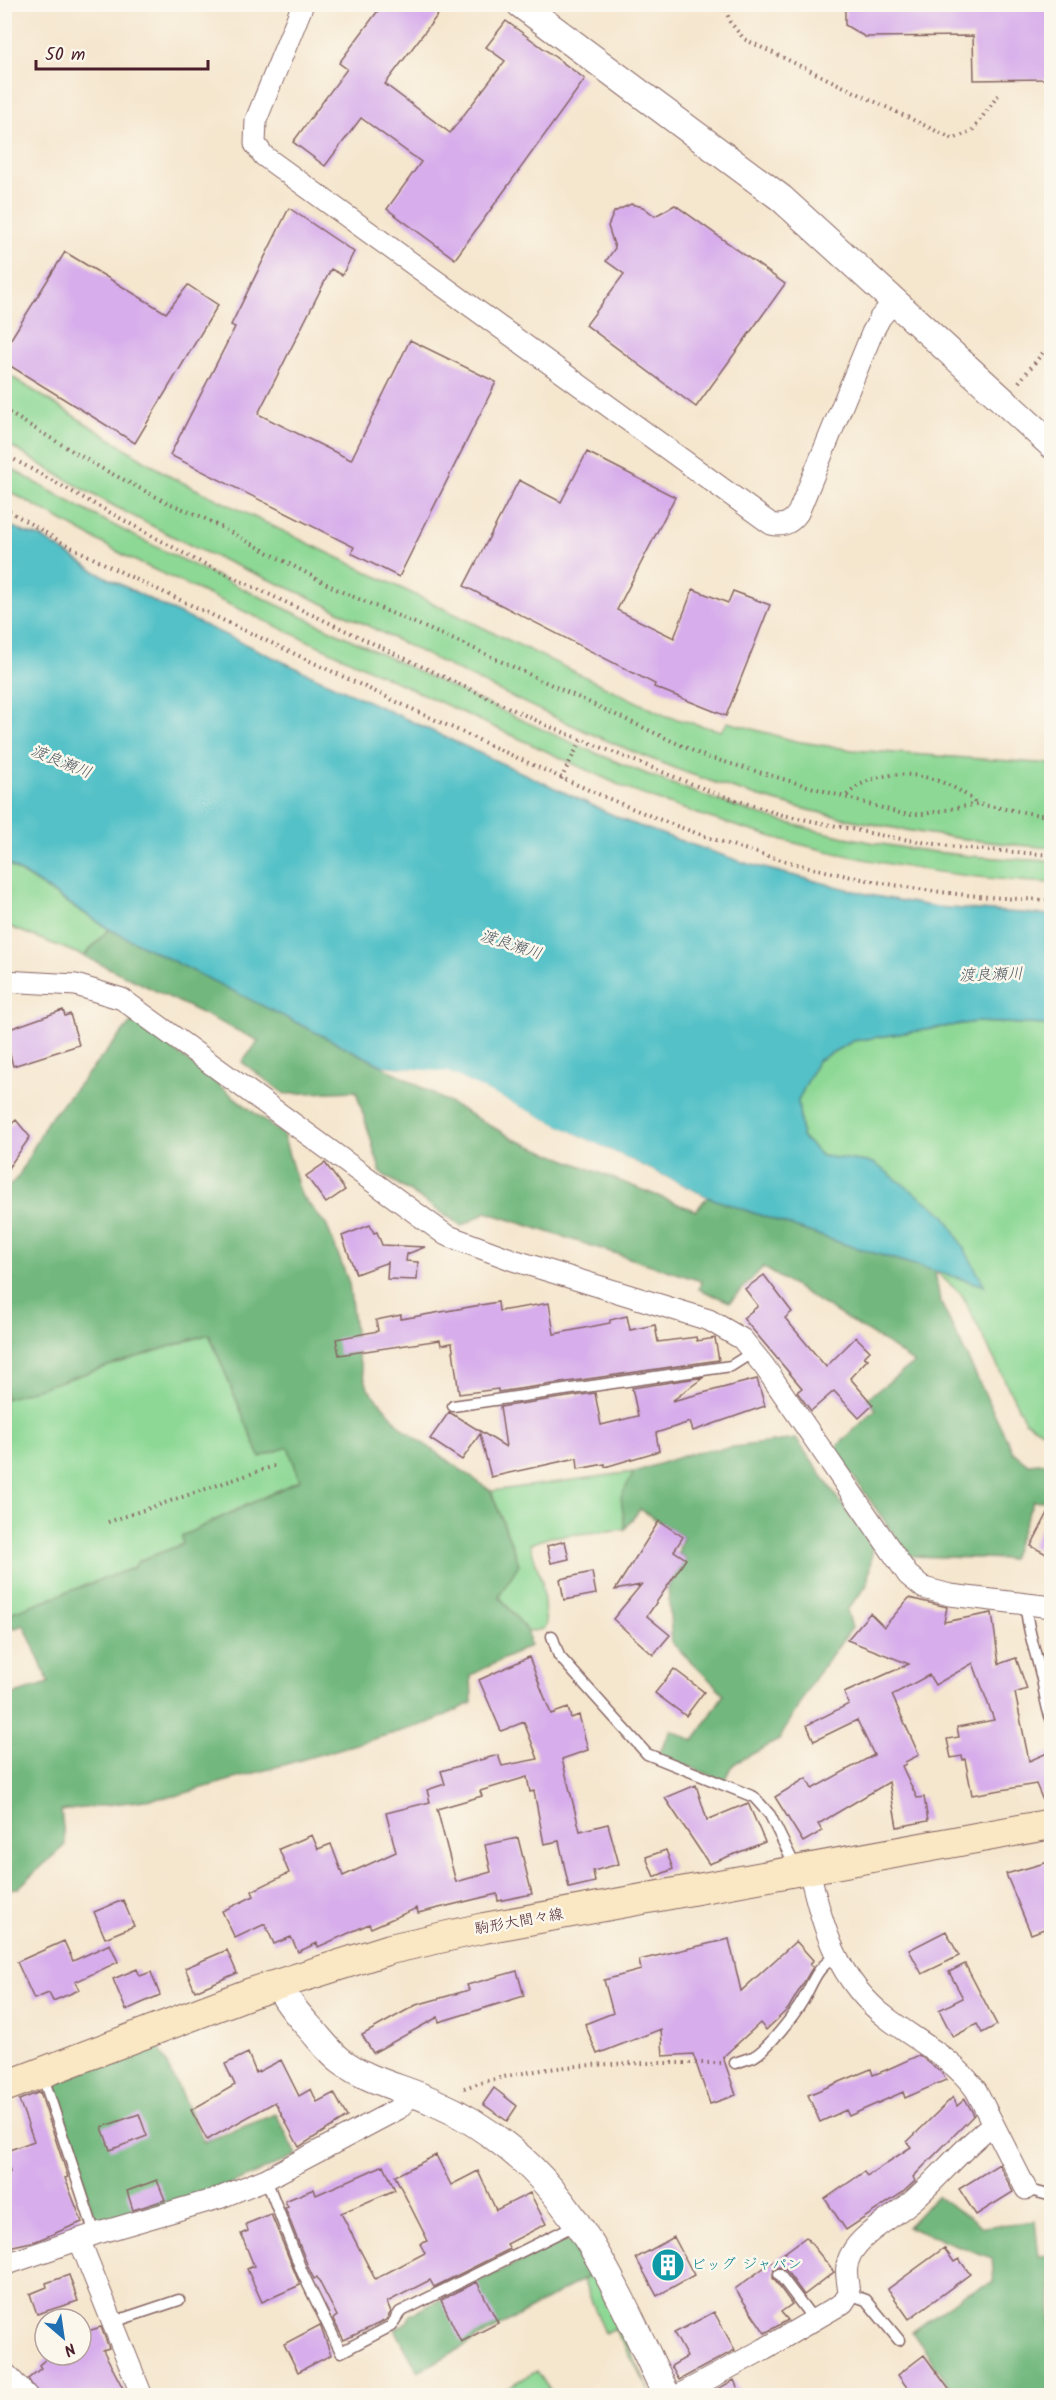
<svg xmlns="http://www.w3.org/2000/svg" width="1056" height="2400" viewBox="0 0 1056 2400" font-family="Kalam,'Klee One',sans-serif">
  <rect width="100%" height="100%" fill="#fbf7ec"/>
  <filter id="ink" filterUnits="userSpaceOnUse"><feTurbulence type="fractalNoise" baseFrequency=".0167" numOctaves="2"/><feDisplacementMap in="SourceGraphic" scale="12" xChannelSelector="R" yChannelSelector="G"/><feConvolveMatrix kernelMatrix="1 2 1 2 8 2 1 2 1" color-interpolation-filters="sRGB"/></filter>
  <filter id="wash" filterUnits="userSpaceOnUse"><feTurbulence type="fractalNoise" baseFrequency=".008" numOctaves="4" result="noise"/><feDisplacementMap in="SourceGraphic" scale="24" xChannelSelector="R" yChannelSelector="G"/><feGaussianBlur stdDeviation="1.35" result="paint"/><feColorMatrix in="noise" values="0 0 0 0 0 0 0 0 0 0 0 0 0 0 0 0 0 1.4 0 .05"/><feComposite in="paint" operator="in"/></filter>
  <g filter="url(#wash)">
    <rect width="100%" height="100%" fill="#f5e6ce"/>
    <path fill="#8dd895" stroke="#6c7c60" stroke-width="1.5" d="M4,372L171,477L666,716L721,731L728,722L795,741L853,750L1051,764V848C926,838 803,816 685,772C561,726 443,662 324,604C281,583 236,567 194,547C129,515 65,481 5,442Z
      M4,464C116,532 236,585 354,641C496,708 636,779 788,823C873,847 963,858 1051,861V883C901,875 771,843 630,790L129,558L5,489Z
      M4,862L109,929L84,956L5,925Z
      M975,1022L1051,1025V1436L1025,1421L962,1295L935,1271L985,1286L874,1163L822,1156L802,1137L798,1101L817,1061L853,1041Z
      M209,1334L260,1456L288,1447L300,1480L182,1536L184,1544L139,1561L133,1568L5,1615L4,1399Z
      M634,1472L622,1497L625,1529L550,1537L530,1544L542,1582L546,1625L543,1629L528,1632L499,1596L519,1564L491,1491Z
      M593,2274L652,2395L614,2328L605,2333L583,2280Z
      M537,2371L553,2395H494Z"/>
    <path fill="#72b87e" stroke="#5e6c54" stroke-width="1.5" d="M109,929L383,1066L516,1140L696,1211L707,1197L844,1244L935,1271L940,1301L1013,1452L1028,1464L1051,1462V1500L1033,1501L1011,1559L909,1556L834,1449L876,1409L866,1399L914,1363L886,1343L763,1267L730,1302L699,1289L701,1281L486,1212L462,1226L381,1173L356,1091L285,1094L242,1062L259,1041L84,956Z
      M134,1019L283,1135L301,1195L327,1226L349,1283L358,1357L368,1388L403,1429L491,1491L519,1564L499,1596L528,1632L530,1646L471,1675L472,1703L429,1723L175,1796L61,1811L65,1845L18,1888L5,1889V1697L49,1683L24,1625L12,1629L7,1614L133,1568L139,1561L183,1544L182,1536L300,1480L288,1447L260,1457L209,1334L5,1399V1190L18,1177L47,1122Z
      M796,1439L873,1548L867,1585L847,1610L852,1628L815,1677L779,1740L737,1762L731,1767L724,1781L659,1754L671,1730L694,1741L724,1694L672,1643L668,1587L686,1559L678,1553L683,1537L640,1509L625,1529L621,1497L634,1472L695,1452Z
      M157,2043L204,2142L276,2114L297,2155L218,2190L97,2227L54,2091L57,2083Z
      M937,2196L983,2227L1035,2221L1039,2256L1051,2255V2395H956L912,2332L966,2293L994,2283L992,2258L907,2227Z
      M564,2240L571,2242L593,2274L418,2372L395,2329L407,2322L411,2314Z"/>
    <path fill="#53c1c7" stroke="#4e7079" stroke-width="1.5" d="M4,523L26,533L41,537L98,573L165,607L628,822L687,843L748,864L875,896L936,907L1051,915V1025L975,1022L853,1041L817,1061L798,1101L802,1137L822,1156L874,1163L945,1215L985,1286L844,1244L707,1197L448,1073L383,1066L109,929L5,862Z"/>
    <path fill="#f5e6ce" d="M383,1066L448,1072L707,1197L705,1199L447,1075L390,1070Z"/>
    <g id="blocks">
      <path fill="#d7adeb" d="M383,4H446L385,84L450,133L505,61L486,47L506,21L585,79L455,259L387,209L421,162L361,118L325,166L293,142L347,69L339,63Z
        M845,4H1052V35H1048L1050,79L974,80L973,36L865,37L845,25Z
        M631,204L643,207L655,216L675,205L785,284L696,407L586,325L624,274L606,261L615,248L608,226L614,212Z
        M289,208L354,252L342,275L331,269L258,414L351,460L410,340L496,382L399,577L351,553L354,547L170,455L235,327L231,325Z
        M65,252L166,313L188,285L218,305L135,443L4,362V350Z
        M587,452L675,497L617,610L674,638L693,589L728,603L733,591L770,605L726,716L654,687L655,684L464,586L519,480L561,502Z
        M63,1010L65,1016L70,1014L79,1045L13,1066L4,1031Z
        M16,1120L30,1137L4,1174V1131Z
        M325,1163L345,1190L326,1203L306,1176Z
        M370,1225L374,1233L377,1232L382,1245L425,1247L407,1254L406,1261L418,1262L417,1280L387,1279L388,1262L356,1274L342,1236Z
        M764,1275L792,1312L785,1318L826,1367L856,1337L870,1351L864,1357L868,1359L850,1378L873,1405L859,1418L834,1391L811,1411L797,1392L802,1388L743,1318L758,1306L745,1289Z
        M498,1302L499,1311L549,1303L554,1334L610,1323V1320L627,1316L630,1330L655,1325L658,1342L696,1337L697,1341L715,1338L719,1360L498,1392V1389L459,1394L452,1343L441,1345L440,1340L339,1355L336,1339L378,1331L376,1320L401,1315V1319Z
        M704,1377L672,1401L757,1379L765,1406L693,1431L690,1422L656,1433L659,1451L605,1467V1464L578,1469L577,1458L491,1477L480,1434L462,1460L430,1439L449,1412L506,1447L500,1407L595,1393L601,1425L638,1416L632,1388Z
        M1052,1505V1557L1031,1546Z
        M659,1521L683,1537L674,1551L686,1559L647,1616L670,1635L653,1655L613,1619L641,1585L615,1590Z
        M565,1541L569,1559L551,1563L547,1546Z
        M592,1572L596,1594L564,1600L560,1579Z
        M909,1598L947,1607L944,1622L992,1613L999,1664L1016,1658L1027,1689L1015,1693L1029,1761L1052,1751V1807L1046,1808L1036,1784L972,1795L965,1759L963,1760L962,1756L951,1758L947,1739L959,1737L957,1727L994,1720L973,1663L935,1685L929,1675L892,1695L919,1755L905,1762L906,1764L902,1766L917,1798L924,1797L928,1821L897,1827L889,1782L818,1824L822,1831L803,1842L775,1797L806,1778L812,1789L874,1755L857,1720L814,1741L807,1725L849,1704L844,1693L909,1664L847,1640L870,1613L884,1627Z
        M529,1657L551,1714L568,1708L571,1718L579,1715L588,1750L562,1759L580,1831L608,1824L619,1864L593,1871L595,1882L569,1888L559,1841L544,1844L534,1791L530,1792L527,1777L480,1791L482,1796L437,1809L456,1882L491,1872L485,1845L518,1838L532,1894L498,1901L497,1894L418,1913L417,1908L371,1928L369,1924L318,1947L317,1943L298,1952L291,1937L274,1944L265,1924L235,1938L222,1911L254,1896L252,1891L289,1873L279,1849L312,1835L318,1849L331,1844L343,1876L396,1852L386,1813L430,1802L427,1790L445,1784L441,1771L498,1755L502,1766L538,1759L524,1722L501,1731L479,1680Z
        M674,1669L704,1692L686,1716L655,1693Z
        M696,1785L707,1820L748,1803L765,1842L709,1864L665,1798Z
        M666,1850L673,1869L654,1877L646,1857Z
        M1052,1861V1926L1031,1934L1006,1874Z
        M123,1900L134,1926L105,1938L94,1912Z
        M946,1931L959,1956L922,1974L909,1950Z
        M729,1939L741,1991L796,1941L813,1960L810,1965L813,1967L788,2009L766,2030L760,2023L723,2057L736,2095L710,2104L693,2054L663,2056L661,2029L597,2054L585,2024L613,2013L604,1980L641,1970L639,1960Z
        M64,1941L73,1961L110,1944L118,1962L75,1982L79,1990L53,2001L49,1993L34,1999L17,1962Z
        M227,1950L237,1973L195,1991L185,1968Z
        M965,1964L997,2025L982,2033L977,2024L953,2037L939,2010L963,1998L949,1972Z
        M137,1969L140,1976L151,1972L160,1995L126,2010L113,1979Z
        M517,1971L524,1996L439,2022L438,2017L373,2053L362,2035L416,2005L469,1990L467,1985Z
        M248,2053L256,2073L281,2060L299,2096L311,2089L317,2102L334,2093L347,2117L299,2147L275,2102L207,2140L191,2110L235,2085L225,2064Z
        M919,2055L942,2073L946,2080L905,2098L903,2092L849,2116L846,2110L820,2122L808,2095L871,2069L873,2075L886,2070Z
        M494,2088L517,2106L507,2121L483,2104Z
        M40,2092L68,2177L65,2178L82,2222L36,2241L4,2248V2174L10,2172L4,2152L34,2141L19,2100Z
        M953,2097L957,2106L965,2099L974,2115L913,2177L915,2181L902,2193L846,2230L825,2199L864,2172L867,2176L911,2147L907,2142Z
        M139,2114L147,2136L110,2150L102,2127Z
        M436,2155L451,2185L478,2171L496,2210L530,2193L546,2224L507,2244L510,2249L434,2287L430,2280L387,2302L391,2312L386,2320L344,2340L333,2319L337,2316L317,2277L314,2279L309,2269L285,2208L288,2207L285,2201L314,2189L316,2195L384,2165L395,2190L341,2213L375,2279L425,2253L420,2244L428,2241L395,2176Z
        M999,2164L1013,2192L976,2215L959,2189Z
        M157,2180L165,2200L133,2210L127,2191Z
        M271,2214L300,2285L262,2302L247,2269L254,2266L241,2234L248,2231L246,2224Z
        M674,2237L694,2275L657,2296L636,2258Z
        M806,2237L834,2272L804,2295L785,2269L779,2267L774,2268L773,2278L792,2304L781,2312L788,2320L765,2333L735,2289Z
        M944,2248L954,2262L959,2259L970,2274L909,2319L888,2289Z
        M69,2275L78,2301L37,2314L30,2294L47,2287L46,2283Z
        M477,2282L498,2323L461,2342L441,2300Z
        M714,2312L735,2350L679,2380L671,2366L687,2357L674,2333Z
        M320,2325L331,2355L298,2372L284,2344Z
        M101,2327L109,2348L103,2350L127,2396H39L28,2379L41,2368L39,2365L51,2355H81V2333Z
        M924,2355L954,2396H913L898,2375Z
        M734,2380L741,2396H705Z"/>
    </g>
  </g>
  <g filter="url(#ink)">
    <use href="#blocks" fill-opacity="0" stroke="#866564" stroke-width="1.5"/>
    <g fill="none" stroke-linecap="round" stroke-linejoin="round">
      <defs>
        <path id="service" d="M453,1406L731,1366L753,1352
          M1026,1606C1027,1630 1036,1653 1041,1675C1045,1691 1045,1706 1052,1721
          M552,1636L559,1656L647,1754L754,1797L770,1815L796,1868
          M735,2063C741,2061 747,2059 753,2057C767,2050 795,2014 803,2000C814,1981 816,1967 837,1956
          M42,2074L95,2234
          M266,2179L302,2272L341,2352L391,2326L400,2312L577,2224
          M1026,2189L1052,2196
          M779,2274L814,2320
          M849,2294L866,2300L899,2340
          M113,2322L179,2300"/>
        <path id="minor" d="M303,4L256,120L255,144L264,156L771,524C783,527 791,523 798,513L872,333L880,318L894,301
          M4,981L76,985L122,999L446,1235L513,1260L709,1320L742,1339L764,1366L908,1575L924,1588L950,1595L1052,1607
          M809,1869C822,1927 838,1981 887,2018C918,2042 952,2057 976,2090L1026,2189
          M79,2239L142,2396
          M4,2265L95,2234L219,2198L266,2179L398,2109L413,2093
          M4,2372L27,2396
          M677,2396L764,2349L843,2303L849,2294C848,2280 843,2268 851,2254C862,2233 892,2218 910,2203C939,2178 963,2147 993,2124"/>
        <path id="tertiary" d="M520,4L781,198L1052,445
          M278,1984C286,2001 297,2014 310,2028C320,2039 329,2052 341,2061C369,2082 405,2088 436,2103C462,2114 488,2131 510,2149C587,2211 625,2309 667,2396"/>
        <path id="secondary" d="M4,2087L251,1993L390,1949L484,1928L1052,1824"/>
      </defs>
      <use href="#service" stroke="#866564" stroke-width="13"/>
      <use href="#minor" stroke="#866564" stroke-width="23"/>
      <use href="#tertiary" stroke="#866564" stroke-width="29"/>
      <use href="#secondary" stroke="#866564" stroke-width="32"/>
      <path stroke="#866564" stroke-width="4" stroke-dasharray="1.5 4.5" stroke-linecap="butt" d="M724,4L730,22L744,39L953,139L972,131L999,94
        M1019,382L1045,350L1052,347
        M4,410L99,467L166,502L200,516L340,591L466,645L704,756L903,814H924L977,804L1052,817
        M4,454L194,559L548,726L717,794L783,815L889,837L962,848L1052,855
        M4,508L61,542L129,576C229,623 329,670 429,717C503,751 576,786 651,816C776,866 916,898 1052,900
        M561,779L581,740
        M847,795C881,761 945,773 977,804
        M108,1522L277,1465
        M464,2088C548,2060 634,2063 721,2063"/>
      <use href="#service" stroke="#fff" stroke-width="10"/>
      <use href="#minor" stroke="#fff" stroke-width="21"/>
      <use href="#tertiary" stroke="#fff" stroke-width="27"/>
      <use href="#secondary" stroke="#fae7c3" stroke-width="30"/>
    </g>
  </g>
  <defs>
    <symbol id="building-disc" viewBox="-11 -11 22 22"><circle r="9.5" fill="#0f9aa8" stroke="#fbf7ec"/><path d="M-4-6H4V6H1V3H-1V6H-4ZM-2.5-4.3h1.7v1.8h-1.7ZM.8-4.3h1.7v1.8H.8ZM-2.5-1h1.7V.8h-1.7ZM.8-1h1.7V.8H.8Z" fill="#fff"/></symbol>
  </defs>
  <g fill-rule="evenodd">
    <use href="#building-disc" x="649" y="2246" width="38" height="38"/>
  </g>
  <g text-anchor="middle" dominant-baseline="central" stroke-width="5" stroke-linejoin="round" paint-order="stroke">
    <g font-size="15" fill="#4a1f2b" stroke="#fbf7ec">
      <text transform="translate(519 1922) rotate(-10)">駒形大間々線</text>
    </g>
    <g font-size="15" fill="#0d838f" stroke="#fbf7ec" text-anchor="start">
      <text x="691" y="2265">ビッグ ジャパン</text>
    </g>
    <g font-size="16" font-style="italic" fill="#4d5862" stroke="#fbf7ec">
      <text transform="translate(61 762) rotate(22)">渡良瀬川</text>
      <text transform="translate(511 945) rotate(18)">渡良瀬川</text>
      <text transform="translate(991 975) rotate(-2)">渡良瀬川</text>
    </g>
  </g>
  <rect width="1056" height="2400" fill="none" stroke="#fbf7ec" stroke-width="24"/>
  <g transform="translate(63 2337) rotate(151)"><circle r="28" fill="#fbf7ec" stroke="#b4a19f" stroke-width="1.5"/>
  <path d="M0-4.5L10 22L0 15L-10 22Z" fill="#1f6fb2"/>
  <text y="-9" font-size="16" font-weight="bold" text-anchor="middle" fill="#4a1f2b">N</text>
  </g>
  <path d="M36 60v9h172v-9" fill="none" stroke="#4a1f2b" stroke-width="3"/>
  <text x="45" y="60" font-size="18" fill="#4a1f2b" stroke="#fbf7ec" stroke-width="4.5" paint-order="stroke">50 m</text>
</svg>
